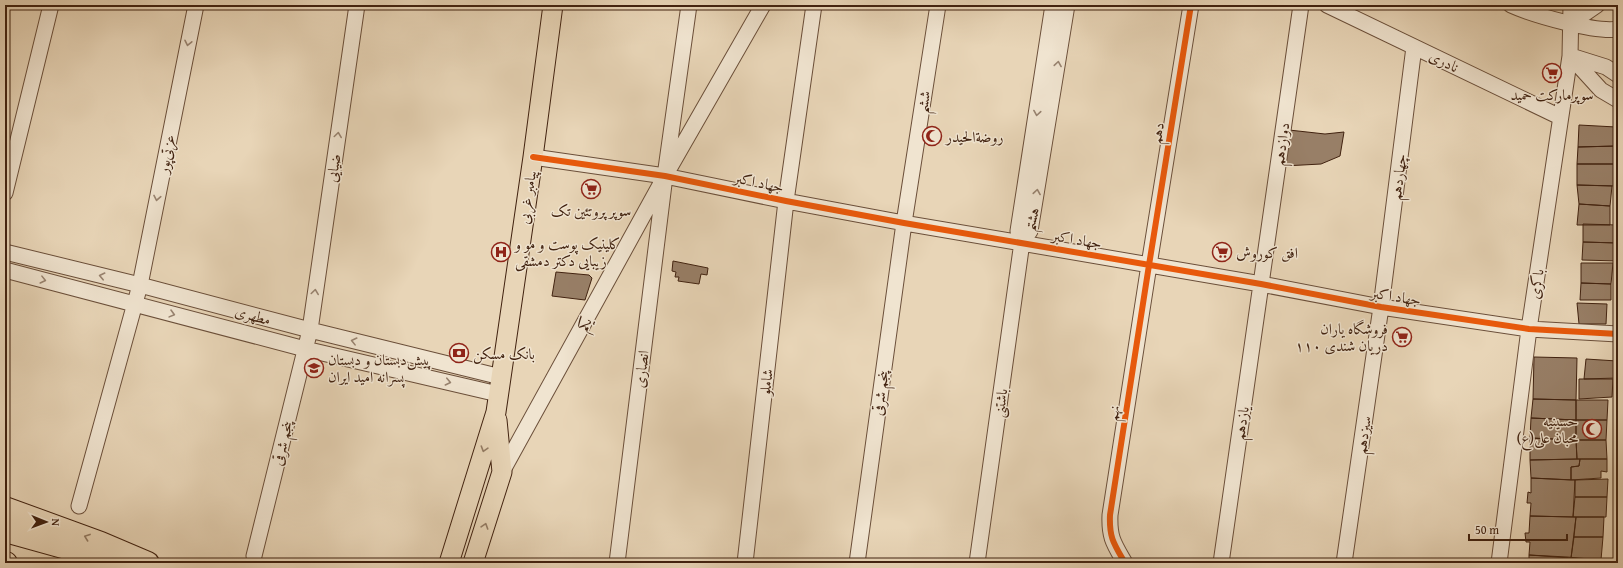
<svg xmlns="http://www.w3.org/2000/svg" width="1623" height="568" viewBox="0 0 1623 568" font-family="'Gentium Book Plus',Amiri,serif">
  <rect width="100%" height="100%" fill="#e8d5b7"/>
  <filter id="stains"><feTurbulence type="fractalNoise" baseFrequency=".005" numOctaves="4"/><feColorMatrix values="0 0 0 0 .2 0 0 0 0 .09 0 0 0 0 .02 0 0 0 .5 -.17"/></filter>
  <radialGradient id="worn" r=".72"><stop offset=".6" stop-color="#630" stop-opacity="0"/><stop offset="1" stop-color="#630" stop-opacity=".3"/></radialGradient>
  <path fill="#987f67" stroke="#412210" d="M1579,125L1616,127V146L1578,147Z
    M1289,130L1325,134L1344,132L1340,156L1321,164L1284,166Z
    M1617,146L1616,164H1577L1578,147Z
    M1577,164H1618V186L1577,185Z
    M1577,185L1612,186L1610,206L1579,204Z
    M1579,204L1610,206V225H1577Z
    M1583,224L1618,225V243L1583,242Z
    M1583,242L1618,243V261L1582,260Z
    M673,261L708,268L707,275L701,274L699,284L678,281L679,277H675L676,272L672,271Z
    M1581,263H1613L1611,284L1581,283Z
    M556,272L589,275L592,278L585,300L552,296Z
    M1581,283L1611,284V300H1580Z
    M1577,303L1607,304L1606,324H1579Z
    M1534,357L1577,358L1576,400L1533,399Z
    M1586,359L1617,361V378L1584,379Z
    M1579,379H1613L1612,397L1579,399Z
    M1533,399L1576,400V420L1531,418Z
    M1576,400H1608L1607,420H1576Z
    M1531,418L1576,420V440L1530,438Z
    M1576,420H1607L1606,440H1576Z
    M1530,438L1576,440L1577,459L1530,460Z
    M1576,440H1606L1607,459H1577Z
    M1580,459H1607V472L1601,471V478L1571,480V467L1579,466Z
    M1580,459L1579,466L1571,467V480L1531,478L1530,460Z
    M1531,478L1575,480L1573,517L1530,516L1531,503H1527L1528,492L1531,493Z
    M1608,479L1607,497H1575V480Z
    M1575,497H1607L1606,517H1573Z
    M1530,516L1576,517L1571,558L1529,555L1530,542H1526L1525,533H1529Z
    M1576,517H1604L1603,537H1574Z
    M1574,537H1603L1601,560L1571,558Z
    M1529,555L1567,557V563H1529Z
    M1567,557L1601,560V563H1567Z"/>
  <g fill="none" stroke-linecap="round" stroke-linejoin="round">
    <defs>
      <path id="minor" d="M1327,5L1560,117
        M1511,5C1533,15 1596,33 1618,29
        M1571,23L1597,5
        M1570,56L1601,90L1618,100
        M1571,56L1606,67L1618,75
        M533,157L665,176L786,201L904,223L1261,284L1381,307L1529,329L1618,334
        M5,193L51,5
        M1022,242L1030,231L1067,5
        M5,252L140,285L310,330L501,377
        M5,270L305,349L498,394
        M502,472L665,176L763,5
        M79,506L140,285L196,5
        M254,556L310,330L357,5
        M617,563L665,176L689,5
        M745,563L786,201L814,5
        M857,563L904,223L938,5
        M977,563L1022,242L1018,231L1053,5
        M1125,563C1114,544 1109,538 1110,515L1149,265L1191,5
        M1221,563L1301,5
        M1344,563L1381,307L1414,47
        M1499,563L1529,329L1570,56L1571,5"/>
      <path id="major" d="M449,563L496,412L533,157L553,5
        M473,563L502,472L497,420"/>
      <path id="highway" d="M5,508L101,543L148,563
        M5,531L106,559
        M5,563H6"/>
    </defs>
    <use href="#minor" stroke="#6b4f3a" stroke-width="17"/>
    <use href="#major" stroke="#412210" stroke-width="21"/>
    <use href="#highway" stroke="#412210" stroke-width="24"/>
    <use href="#minor" stroke="#f0e4d0" stroke-width="15"/>
    <use href="#major" stroke="#e8d5b7" stroke-width="19"/>
    <use href="#highway" stroke="#e8d5b7" stroke-width="22"/>
    <defs>
      <path id="cycleway" d="M533,157L665,176L786,201L904,223L1261,284L1381,307L1529,329L1618,334
        M1125,563C1114,544 1109,538 1110,515L1149,265L1191,5"/>
    </defs>
    <use href="#cycleway" stroke="#f0e4d0" stroke-width="8"/>
    <use href="#cycleway" stroke="#e8590c" stroke-width="6"/>
  </g>
  <defs><path id="oneway-chevron" d="M-2-3.5L2.5 0L-2 3.5" fill="none" stroke-width="1.6" stroke-linecap="round" stroke-linejoin="round"/></defs>
  <g stroke="#988370">
    <use href="#oneway-chevron" transform="translate(188 43) rotate(102)"/>
    <use href="#oneway-chevron" transform="translate(1058 64) rotate(-81)"/>
    <use href="#oneway-chevron" transform="translate(1037 113) rotate(99)"/>
    <use href="#oneway-chevron" transform="translate(338 135) rotate(-82)"/>
    <use href="#oneway-chevron" transform="translate(1037 192) rotate(-81)"/>
    <use href="#oneway-chevron" transform="translate(157 198) rotate(101)"/>
    <use href="#oneway-chevron" transform="translate(102 276) rotate(-167)"/>
    <use href="#oneway-chevron" transform="translate(43 280) rotate(14)"/>
    <use href="#oneway-chevron" transform="translate(315 292) rotate(-82)"/>
    <use href="#oneway-chevron" transform="translate(172 314) rotate(15)"/>
    <use href="#oneway-chevron" transform="translate(354 341) rotate(-166)"/>
    <use href="#oneway-chevron" transform="translate(448 382) rotate(13)"/>
  </g>
  <g stroke="#947c64">
    <use href="#oneway-chevron" transform="translate(484 449) rotate(107)"/>
    <use href="#oneway-chevron" transform="translate(485 526) rotate(-72)"/>
    <use href="#oneway-chevron" transform="translate(87 537) rotate(-160)"/>
  </g>
  <defs>
    <symbol id="supermarket-ring" viewBox="-11 -11 22 22"><circle r="9.5" fill="#f0e4d0" stroke="#8f2418" stroke-width="1.5"/><path d="M-6-5.5h2.5l.6 2H6L4.5 2H-2.5L-4.4-4H-6ZM-1.5 3.2a1.3 1.3 0 1 0 .1 0ZM3 3.2a1.3 1.3 0 1 0 .1 0Z" fill="#8f2418"/></symbol>
    <symbol id="mosque-ring" viewBox="-11 -11 22 22"><circle r="9.5" fill="#f0e4d0" stroke="#8f2418" stroke-width="1.5"/><path d="M3.5-4.9A6 6 0 1 0 3.5 4.9A5 5 0 1 1 3.5-4.9Z" fill="#8f2418"/></symbol>
    <symbol id="hospital-ring" viewBox="-11 -11 22 22"><circle r="9.5" fill="#f0e4d0" stroke="#8f2418" stroke-width="1.5"/><path d="M-5-5h3v3.5h4V-5h3V5h-3V1.5h-4V5h-3Z" fill="#8f2418"/></symbol>
    <symbol id="bank-ring" viewBox="-11 -11 22 22"><circle r="9.5" fill="#f0e4d0" stroke="#8f2418" stroke-width="1.5"/><path d="M-6-4H6V4H-6ZM0-2.3a2.3 2.3 0 1 0 0 4.6a2.3 2.3 0 1 0 0-4.6Z" fill="#8f2418"/></symbol>
    <symbol id="school-ring" viewBox="-11 -11 22 22"><circle r="9.5" fill="#f0e4d0" stroke="#8f2418" stroke-width="1.5"/><path d="M0-5L7-2L0 1L-7-2ZM-4 1L0 2.5L4 1V4Q0 6-4 4Z" fill="#8f2418"/></symbol>
  </defs>
  <g fill-rule="evenodd">
    <use href="#supermarket-ring" x="1541" y="62" width="22" height="22"/>
    <use href="#mosque-ring" x="921" y="125" width="22" height="22"/>
    <use href="#supermarket-ring" x="580" y="178" width="22" height="22"/>
    <use href="#hospital-ring" x="490" y="241" width="22" height="22"/>
    <use href="#supermarket-ring" x="1211" y="241" width="22" height="22"/>
    <use href="#supermarket-ring" x="1391" y="326" width="22" height="22"/>
    <use href="#bank-ring" x="448" y="342" width="22" height="22"/>
    <use href="#school-ring" x="303" y="357" width="22" height="22"/>
    <use href="#mosque-ring" x="1581" y="418" width="22" height="22"/>
  </g>
  <g text-anchor="middle" dominant-baseline="central" stroke-width="3" stroke-linejoin="round" paint-order="stroke">
    <g font-size="15" fill="#412210" stroke="#f0e4d0">
      <text transform="translate(1444 61) rotate(26)">نادری</text>
      <text transform="translate(923 102) rotate(-81)">ششم</text>
      <text transform="translate(1157 133) rotate(-81)">دهم</text>
      <text transform="translate(1281 144) rotate(-82)">دوازدهم</text>
      <text transform="translate(166 154) rotate(-79)">عزتی‌پور</text>
      <text transform="translate(333 168) rotate(-82)">ضیایی</text>
      <text transform="translate(1398 177) rotate(-83)">چهاردهم</text>
      <text transform="translate(759 182) rotate(12)">جهاد اکبر</text>
      <text transform="translate(527 197) rotate(-82)">پیامبر غربی</text>
      <text transform="translate(1031 219) rotate(-75)">هشتم</text>
      <text transform="translate(1077 239) rotate(10)">جهاد اکبر</text>
      <text transform="translate(1536 284) rotate(-82)">باکری</text>
      <text transform="translate(1396 296) rotate(9)">جهاد اکبر</text>
      <text transform="translate(253 315) rotate(15)">مطهری</text>
      <text transform="translate(584 324) rotate(-61)">یکم</text>
      <text transform="translate(641 369) rotate(-83)">انصاری</text>
      <text transform="translate(766 382) rotate(-84)">شاملو</text>
      <text transform="translate(880 393) rotate(-82)">پنجم شرقی</text>
      <text transform="translate(1000 403) rotate(-82)">باشتنی</text>
      <text transform="translate(1113 413) rotate(-81)">نهم</text>
      <text transform="translate(1241 423) rotate(-82)">یازدهم</text>
      <text transform="translate(1363 435) rotate(-82)">سیزدهم</text>
      <text transform="translate(282 443) rotate(-76)">پنجم شرقی</text>
    </g>
    <g font-size="15" fill="#412210" stroke="#f0e4d0" text-anchor="start">
      <text x="1552" y="94" text-anchor="middle">سوپرمارکت حمید</text>
      <text x="946" y="136">روضةالحیدر</text>
      <text x="591" y="210" text-anchor="middle">سوپر پروتئین تک</text>
      <text x="515" y="243">کلینیک پوست و مو و<tspan x="515" dy="17">زیبایی دکتر دمشقی</tspan></text>
      <text x="1236" y="252">افق کوروش</text>
      <text x="1388" y="328" text-anchor="end">فروشگاه یاران<tspan x="1388" dy="17">دریان شندی ۱۱۰</tspan></text>
      <text x="473" y="353">بانک مسکن</text>
      <text x="328" y="359">پیش‌دبستان و دبستان<tspan x="328" dy="17">پسرانه امید ایران</tspan></text>
      <text x="1578" y="420" text-anchor="end">حسینیه<tspan x="1578" dy="17">محبان علی(ع)</tspan></text>
    </g>
  </g>
  <rect width="1623" height="568" fill="none" stroke="#e8d5b7" stroke-width="20"/>
  <rect x="6" y="6" width="1611" height="556" fill="none" stroke="#412210" stroke-width="2"/>
  <rect x="10" y="10" width="1603" height="548" fill="none" stroke="#412210"/>
  <g transform="translate(46 522) rotate(91)" stroke="#f0e4d0" stroke-width="3" paint-order="stroke">
  <path d="M0-3L7 15L0 10L-7 15Z" fill="#412210"/>
  <text y="-6" font-size="11" font-weight="bold" text-anchor="middle" fill="#412210">N</text>
  </g>
  <path d="M1469 534v6h98v-6" fill="none" stroke="#412210" stroke-width="2"/>
  <text x="1475" y="534" font-size="12" fill="#412210" stroke="#f0e4d0" stroke-width="3" paint-order="stroke">50 m</text>
  <rect width="100%" height="100%" filter="url(#stains)"/>
  <rect width="100%" height="100%" fill="url(#worn)"/>
</svg>
